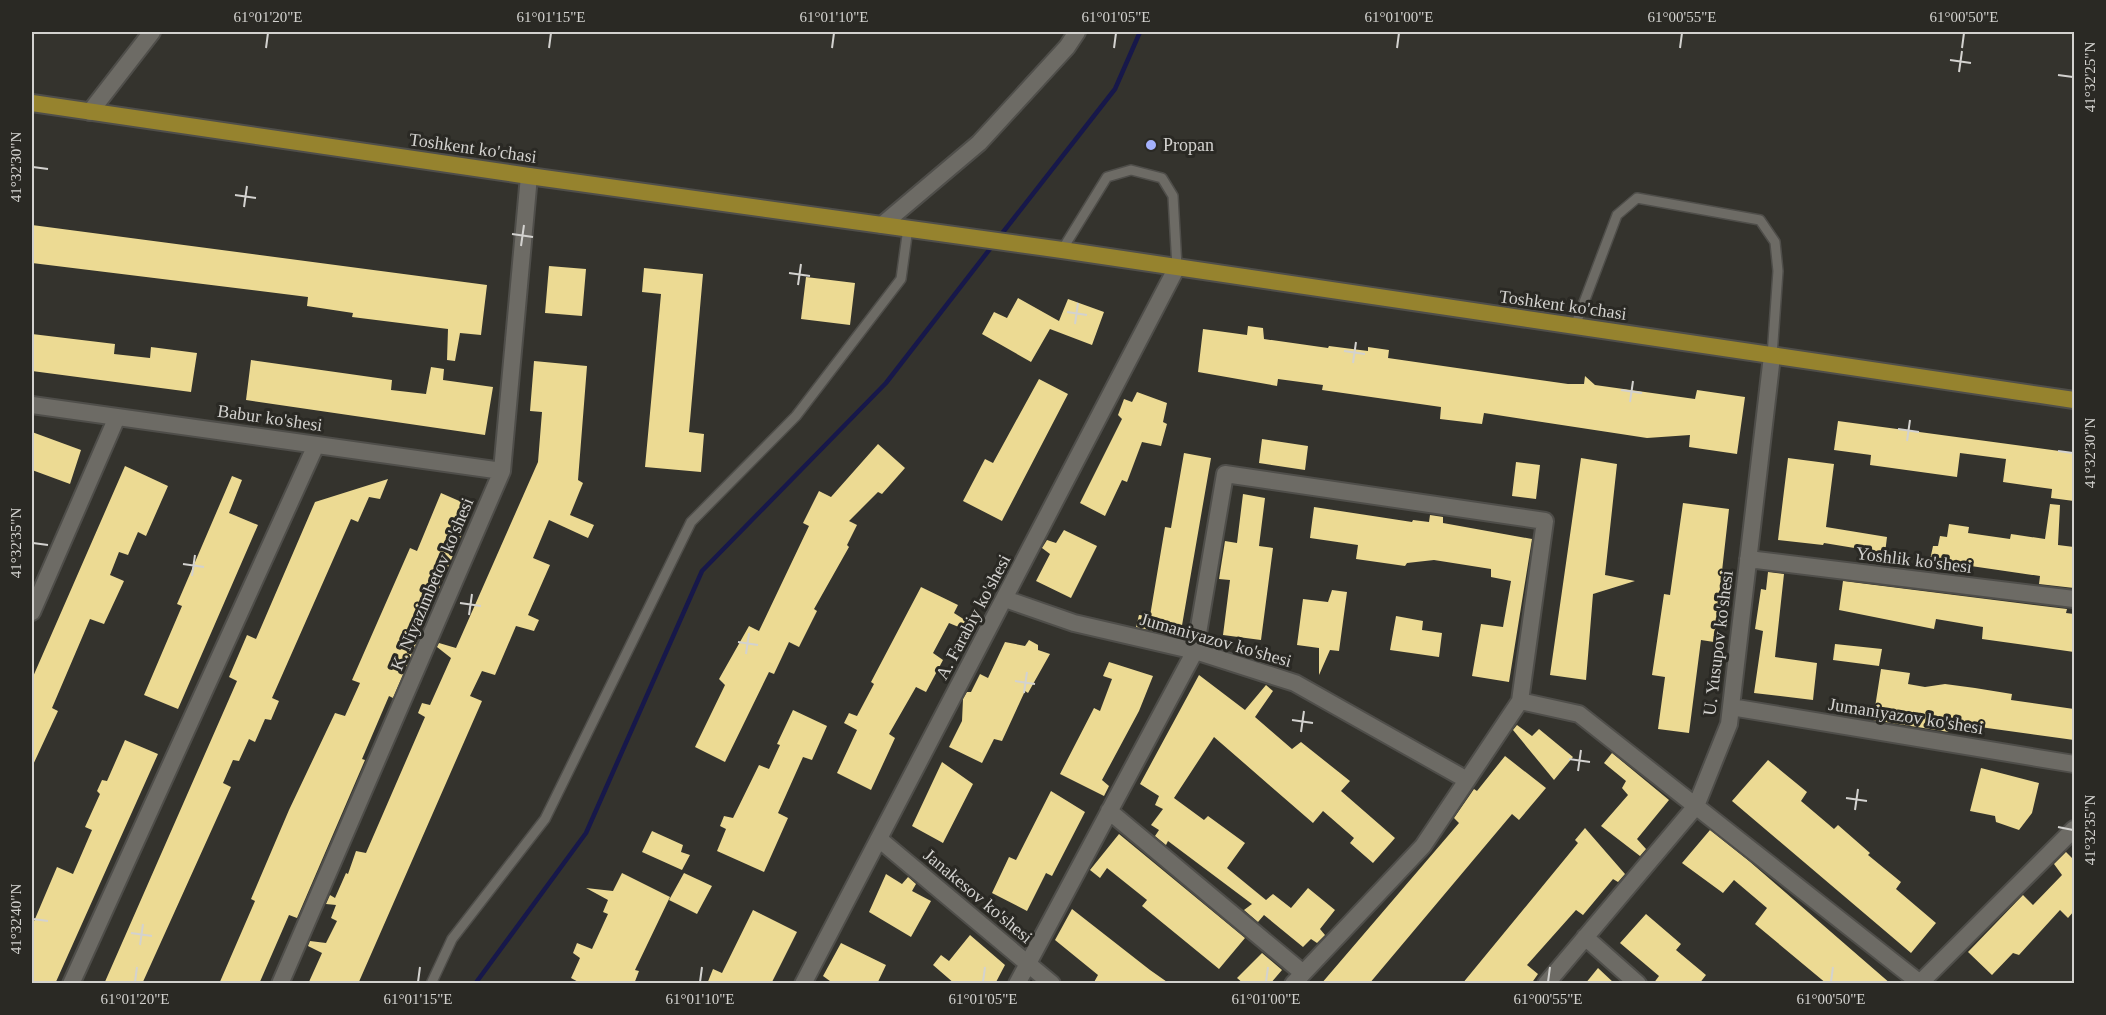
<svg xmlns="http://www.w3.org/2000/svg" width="2106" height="1015" viewBox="0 0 2106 1015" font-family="Georgia,serif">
  <rect width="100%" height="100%" fill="#34332d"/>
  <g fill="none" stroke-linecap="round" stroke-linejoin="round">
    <path stroke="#17184a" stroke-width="4.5" d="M1000,236L1115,89L1140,32
      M475,984L586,833L702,571L886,383L993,245"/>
  </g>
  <path fill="#ecda93" d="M32,225L487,285L481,335L460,333L455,361L447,360L448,329L352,317L353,313L307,306L308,297L32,263Z
    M549,266L586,269L582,316L545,313Z
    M644,268L703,274L689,432L704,434L701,472L645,467L661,294L642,292Z
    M806,277L855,283L850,325L801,319Z
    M1018,298L1059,321L1068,299L1104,312L1092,345L1050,329L1031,362L982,334L994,312L1007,318Z
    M1248,326L1263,328L1264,339L1328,348L1329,346L1368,351V347L1389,350L1388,358L1568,384H1584L1585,376L1595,385L1695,399L1697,390L1745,397L1737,454L1689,447L1690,435L1647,438L1484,413L1482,424L1440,419L1441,407L1322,390L1323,385L1278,379L1277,386L1198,372L1203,329L1247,335Z
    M32,334L115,344L114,354L150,358L151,347L197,353L191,392L32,371Z
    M251,360L392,380L391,390L426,394L431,367L444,369L443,380L493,387L485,435L246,400Z
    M534,361L587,366L578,480L583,483L570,515L594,525L588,538L549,520L533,558L550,565L528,615L539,620L534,631L516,626L495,675L482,671L470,696L482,701L358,984H308L322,953L308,946L310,941L326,943L337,921L331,918L336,905L326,904L330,895L335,898L346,873L348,874L356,851L366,853L425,717L418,713L422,703L430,705L451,658L437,647L439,643L456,648L538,462L542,412L530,411Z
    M1039,379L1068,394L1002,521L963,501L985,459L993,463Z
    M1137,392L1167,403L1163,422L1167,424L1161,446L1142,442L1127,482L1122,480L1105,516L1080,503L1122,419L1118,415L1124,399L1132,402Z
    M1838,421L2074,453V501L2051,498L2052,489L2003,482L2006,459L1960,453L1957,477L1870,465L1871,455L1834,450Z
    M32,432L81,450L70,484L32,470Z
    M1262,439L1308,446L1305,470L1259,463Z
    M878,444L905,468L882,494L878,492L849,521L857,525L847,545L849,547L814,609L817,611L799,647L789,642L774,674L769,672L725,762L695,747L725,685L719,679L749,626L759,631L809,526L803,523L819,491L831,497Z
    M1184,453L1211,458L1180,637L1136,627L1139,615L1150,616L1165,527L1171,528Z
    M1581,458L1617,464L1605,575L1635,581L1593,594L1586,680L1550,675Z
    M1788,458L1834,464L1826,527L1887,537L1885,553L1824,543L1823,545L1778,540Z
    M1516,462L1540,465L1536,499L1512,496Z
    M125,466L168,486L146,536L138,532L128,555L119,552L110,575L124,581L104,624L90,619L52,708L58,711L32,767V679Z
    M232,476L242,480L229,513L258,525L178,709L144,695L182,606L177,604Z
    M388,479L380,499L369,497L358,522L351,519L272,698L279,701L271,720L265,719L255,742L249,739L239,761L233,760L223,783L231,787L142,984H104L237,681L229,677L247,635L256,639L315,502Z
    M441,493L473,507L431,608L428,606L417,633L420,635L393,698L389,696L362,759L365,760L297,918L289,915L259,984H219L255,901L251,899L289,810L335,713L345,716L360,683L352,680L410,548L417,551Z
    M1243,494L1265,498L1259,546L1273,548L1261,640L1223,635L1230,580L1219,579L1225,541L1237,543Z
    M1683,503L1729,509L1714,642L1701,640L1689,733L1658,729L1665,677L1652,675L1664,594L1670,595Z
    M2050,504L2060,505L2058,545L2074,547V588L2039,584L2040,576L1930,560L1933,546H1938L1940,536L1947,537L1949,524L1969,527L1968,533L2010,539L2011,534L2045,539Z
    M1314,507L1412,522L1413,520L1429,522L1430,515L1443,517V523L1532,539L1509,682L1472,676L1481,624L1503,627L1511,581L1491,577V569L1434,560L1407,563L1405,566L1356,559L1358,545L1310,538Z
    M1064,530L1097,546L1071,598L1036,581L1050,554L1042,548L1047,540L1056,543Z
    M1768,572L1784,574L1775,657L1817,663L1813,700L1754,693L1763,631L1755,629L1761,589L1766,590Z
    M1843,581L2067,609L2066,613L2074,614V652L1982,639L1983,627L1936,619L1934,629L1839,610Z
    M921,587L958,605L954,613L976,627L973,633L949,623L933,653L943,660L926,692L916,687L889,734L895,738L871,790L837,773L857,730L844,723L849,713L857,716L874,684L871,682Z
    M1332,590L1347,592L1339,651L1330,650L1319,675V648L1297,645L1303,599L1328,602Z
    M1396,616L1423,621L1422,630L1442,633L1439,657L1390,650Z
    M1029,640L1038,645V650L1050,654L1028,693L1025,691L1002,741L994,739L982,763L949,747L962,721L963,699L967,692H971L980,674L988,678L1005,642L1025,646Z
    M1835,644L1882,649L1879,666L1833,660Z
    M1109,662L1153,676L1139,711L1102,780L1109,786L1104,796L1060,774L1094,708L1100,711L1112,679L1103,676Z
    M1881,669L1910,673L1908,684L1925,687L1945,684L1975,688L2012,694L2011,700L2074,709V740L1951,723L1949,732L1873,720Z
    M1199,675L1245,710L1266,685L1273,691L1255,717L1292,749L1301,742L1350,781L1341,791L1395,838L1373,863L1350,843L1354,838L1323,811L1313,823L1214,737L1174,798L1204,820L1208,816L1245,843L1227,868L1266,900L1273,894L1291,908L1308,888L1335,910L1320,929L1325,935L1317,943L1311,939L1303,947L1264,915L1258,922L1244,910L1252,904L1168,841L1166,845L1155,836L1159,830L1151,825L1163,809L1155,805L1159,796L1140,784Z
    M793,710L827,726L812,760L803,757L778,813L788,818L764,872L717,851L726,829L720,826L724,816L733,818L759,765L769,769L780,745L777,744Z
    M1517,725L1532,736L1539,729L1573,757L1554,780L1513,730Z
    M125,740L158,754L55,984H32V926L57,867L73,874L92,830L85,827L100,794L97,791L102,780L107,781Z
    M1612,753L1669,800L1637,839L1646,849L1640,856L1601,826L1628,795L1622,788L1626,781L1604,763Z
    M1505,756L1546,788L1519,820L1512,814L1369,984H1321L1459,823L1454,818L1474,789L1477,791Z
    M1768,760L1807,792L1801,801L1834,829L1838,825L1870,853L1868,855L1901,882L1896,889L1936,923L1911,953L1732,801Z
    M942,762L973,784L943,843L912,826Z
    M1981,768L2039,783L2032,813L2019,830L1996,822L1995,816L1970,811Z
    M1051,791L1085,812L1052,876L1046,873L1027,911L992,893L1009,857L1016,860Z
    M1585,828L1625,874L1618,882L1613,879L1583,915L1576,910L1527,965L1538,974L1531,984H1462L1578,843L1575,840Z
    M1710,830L1749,861L1891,984H1827L1755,924L1767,908L1734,880L1723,893L1682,863Z
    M652,831L683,845L681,852L690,855L682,870L642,852Z
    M1119,834L1245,938L1219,969L1142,906L1147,900L1107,868L1100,878L1090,870Z
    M2066,852L2074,860V911L2068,918L2060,910L2019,955L2013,953L1992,975L1968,952L2023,895L2033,905L2062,875L2054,864Z
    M622,873L670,897L635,970L639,971L634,984H582L571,978L580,958L573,953L577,943L592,949L608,914L603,912L608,900L586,888L613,891Z
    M684,873L712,886L697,914L669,900Z
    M886,874L902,884L908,877L916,884L912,891L931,901L911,937L869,912Z
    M1072,909L1150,970L1170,984H1093L1098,975L1055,940Z
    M753,910L797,932L771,984H707L713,969L722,973Z
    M1646,914L1681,944L1676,950L1706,975L1699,984H1653L1659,976L1620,943Z
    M970,935L1005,965L995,984H955L933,965L941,955L949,961Z
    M841,943L886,965L877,984H834L823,976Z
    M1262,953L1282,970L1270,984H1244L1237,978Z
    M1598,968L1615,984H1585Z"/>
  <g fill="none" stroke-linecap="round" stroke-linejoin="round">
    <defs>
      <path id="service" d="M1062,250L1107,177L1131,170L1162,178L1173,196L1177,267
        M1575,326L1617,215L1637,198L1760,220L1775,242L1778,271L1772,356
        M431,984L452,939L545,819L691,522L796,416L901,279L908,228"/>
      <path id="minor" d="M90,112L152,32
        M882,225L979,143L1067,47L1077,32
        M32,405L502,471
        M1748,559L2074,599
        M1005,599L1074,623L1195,651L1295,683L1467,780
        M32,612L117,417
        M1520,701L1579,714L1920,983
        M1731,707L2074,764
        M1109,811L1303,973
        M879,839L1052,984
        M1585,937L1638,984
        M71,984L316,445
        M280,984L502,471L529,176
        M803,984L1177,267
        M1017,984L1195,651L1225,474L1545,521L1520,701L1423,846L1293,984
        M1546,984L1696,806L1729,724L1772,356
        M1919,984L2074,829"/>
      <path id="trunk" d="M32,103L529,176L1062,250L2074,400"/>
    </defs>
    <use href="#service" stroke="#4f4e4a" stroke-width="12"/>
    <use href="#minor" stroke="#4f4e4a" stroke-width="20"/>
    <use href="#trunk" stroke="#4f4e4a" stroke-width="20"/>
    <use href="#service" stroke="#6d6b65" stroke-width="9"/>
    <use href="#minor" stroke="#6d6b65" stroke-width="16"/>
    <use href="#trunk" stroke="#96832e" stroke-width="16"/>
  </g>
  <path fill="none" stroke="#d3d2cf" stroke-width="2" d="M266,48L268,33M549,48L551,33M832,48L834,33M1114,48L1116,33M1397,48L1399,33M1680,48L1682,33M1962,48L1964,33M1950,60L1971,63M1959,72L1962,51M2058,75L2073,77M33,167L48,169M235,195L256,198M244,207L247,186M512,234L533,237M521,246L524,225M789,273L810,276M798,285L801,264M1067,312L1087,315M1075,324L1078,303M1344,351L1365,354M1353,363L1356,342M1621,390L1642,393M1630,402L1633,381M1898,429L1919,432M1907,441L1910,420M2058,451L2073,453M33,543L48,545M183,564L204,567M192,576L195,555M460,603L481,606M469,615L472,594M738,642L758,645M746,654L749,633M1015,681L1035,684M1024,693L1027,672M1292,720L1313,723M1301,732L1304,711M1569,759L1590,762M1578,771L1581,750M1846,798L1867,801M1855,810L1858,789M2058,827L2073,830M33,919L48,921M131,933L152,936M140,945L143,924M135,982L137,967M418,982L420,967M700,982L702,967M983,982L985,967M1266,982L1268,967M1548,982L1550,967M1831,982L1833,967"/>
  <circle fill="#a4b1fc" stroke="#2a2924" stroke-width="2" cx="1151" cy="145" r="6"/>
  <g text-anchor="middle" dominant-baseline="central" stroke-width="6" stroke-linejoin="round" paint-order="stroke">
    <g font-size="18" fill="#d3d2cf" stroke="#2a2924" text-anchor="start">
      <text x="1163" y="145">Propan</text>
    </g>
    <g font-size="18" fill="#d3d2cf" stroke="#2a2924">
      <text transform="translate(473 148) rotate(8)">Toshkent ko'chasi</text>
      <text transform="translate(1563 305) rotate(8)">Toshkent ko'chasi</text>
      <text transform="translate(270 418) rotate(8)">Babur ko'shesi</text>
      <text transform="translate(1914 560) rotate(7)">Yoshlik ko'shesi</text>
      <text transform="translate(432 584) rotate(-67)">K. Niyazimbetov ko'shesi</text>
      <text transform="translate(973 617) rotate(-62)">A. Farabiy ko'shesi</text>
      <text transform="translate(1216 640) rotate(16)">Jumaniyazov ko'shesi</text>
      <text transform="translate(1718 643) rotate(-83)">U. Yusupov ko'shesi</text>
      <text transform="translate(1906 716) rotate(9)">Jumaniyazov ko'shesi</text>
      <text transform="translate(978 896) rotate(40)">Janakesov ko'shesi</text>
    </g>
  </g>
  <rect width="2106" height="1015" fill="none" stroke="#2a2924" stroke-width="66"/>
  <rect x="33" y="33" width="2040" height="949" fill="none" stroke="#d3d2cf" stroke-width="2"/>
  <g font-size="15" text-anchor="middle" fill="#d3d2cf">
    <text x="268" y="22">61°01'20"E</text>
    <text x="551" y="22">61°01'15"E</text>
    <text x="834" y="22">61°01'10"E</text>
    <text x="1116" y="22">61°01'05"E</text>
    <text x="1399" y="22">61°01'00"E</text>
    <text x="1682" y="22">61°00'55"E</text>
    <text x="1964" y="22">61°00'50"E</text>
    <text transform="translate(2090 77) rotate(-90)" y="5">41°32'25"N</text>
    <text transform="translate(16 167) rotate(-90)" y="5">41°32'30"N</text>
    <text transform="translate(2090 453) rotate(-90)" y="5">41°32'30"N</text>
    <text transform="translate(16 543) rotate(-90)" y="5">41°32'35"N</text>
    <text transform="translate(2090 830) rotate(-90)" y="5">41°32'35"N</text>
    <text transform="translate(16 919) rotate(-90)" y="5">41°32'40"N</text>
    <text x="135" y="1004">61°01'20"E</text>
    <text x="418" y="1004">61°01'15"E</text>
    <text x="700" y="1004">61°01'10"E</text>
    <text x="983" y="1004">61°01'05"E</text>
    <text x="1266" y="1004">61°01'00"E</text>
    <text x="1548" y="1004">61°00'55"E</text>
    <text x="1831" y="1004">61°00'50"E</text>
  </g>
</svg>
